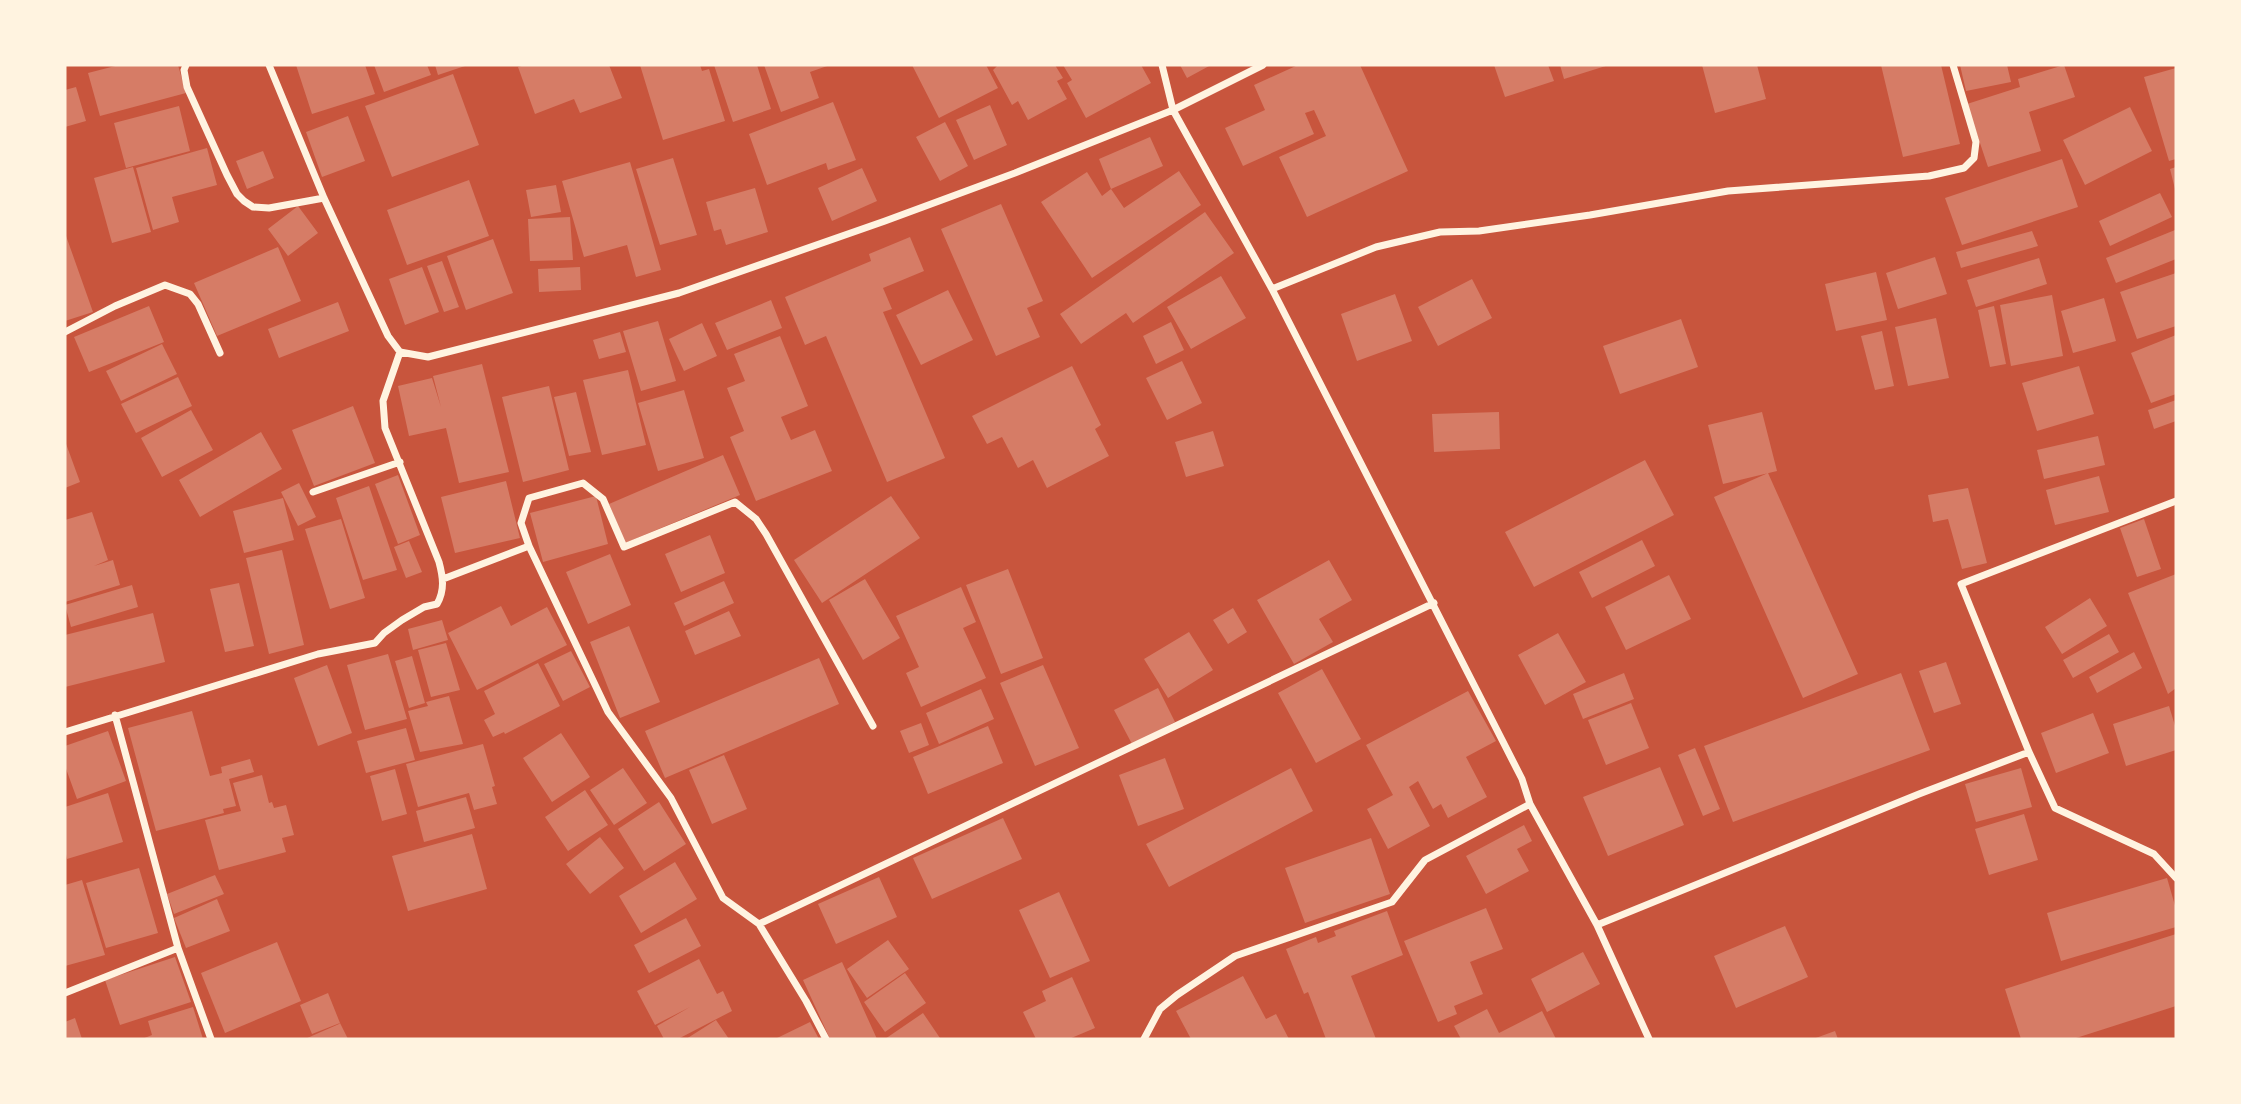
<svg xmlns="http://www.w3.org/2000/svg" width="2241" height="1104" viewBox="0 0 2241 1104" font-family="Commissioner,sans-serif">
  <rect width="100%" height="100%" fill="#c8553d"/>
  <path fill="#d67c66" d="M119,65H178L186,93L100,116L88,73Z
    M296,65H365L375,94L312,114Z
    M374,65H427L431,75L384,92Z
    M435,65H468L438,75Z
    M525,65H609L622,98L580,113L574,99L535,114L518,67Z
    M640,65H700L702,71L709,69L725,121L663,140Z
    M714,65H757L771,109L733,122Z
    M764,65H830L810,72L819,98L781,112Z
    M912,65H986L998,88L939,118Z
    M998,65H1055L1063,78L1057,81L1067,99L1028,120L1018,101L1012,105L993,70Z
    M1063,65H1141L1151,83L1086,118L1067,83L1072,80Z
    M1180,65H1211L1187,78Z
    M1298,65H1360L1408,171L1307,217L1279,157L1326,136L1314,110L1305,113L1314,134L1243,166L1225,128L1265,110L1254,85Z
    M1494,65H1548L1554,81L1505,97Z
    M1560,65H1609L1564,79Z
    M1702,65H1757L1766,99L1715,113Z
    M1881,65H1941L1960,144L1903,157Z
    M1960,65H2007L2011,82L1966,91Z
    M2064,65L2075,97L2029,112L2041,151L1988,167L1967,104L2020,87L2018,79Z
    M2176,68V159L2169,161L2144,77Z
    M453,74L479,145L392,177L365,106Z
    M76,87L86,121L65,127V90Z
    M833,102L856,160L828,170L826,163L767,185L749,134Z
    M990,105L1007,145L974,160L956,120Z
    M179,106L190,151L126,168L114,123Z
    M2130,107L2152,151L2085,185L2063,140Z
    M348,116L365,161L322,177L306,132Z
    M945,122L968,166L940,181L916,137Z
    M1150,137L1163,166L1111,189L1099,159Z
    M207,148L217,185L172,197L179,222L153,230L136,168Z
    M263,151L274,178L247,189L236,161Z
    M673,158L697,235L660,245L636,169Z
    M2062,159L2078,207L1962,245L1945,198Z
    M630,162L661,270L636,277L627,245L584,257L562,181Z
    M133,167L151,232L112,243L94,178Z
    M2176,167V189H2175L2170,169Z
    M862,168L877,201L832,221L818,188Z
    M1179,171L1201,205L1092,278L1041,202L1087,172L1102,196L1111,189L1124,208Z
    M469,180L489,236L407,265L387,210Z
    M556,185L561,212L531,217L526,190Z
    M755,188L768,232L726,245L721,229L714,231L706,202Z
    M2160,193L2172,217L2110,246L2099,221Z
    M1001,204L1043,301L1027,308L1040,337L996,356L941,229Z
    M298,206L318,233L288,256L268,229Z
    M1205,212L1234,253L1133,323L1126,313L1081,344L1060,314Z
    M570,217L573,260L530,261L528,219Z
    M2175,230L2176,259L2116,283L2106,258Z
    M2032,231L2038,246L1961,268L1956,252Z
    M65,233L93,312L65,321Z
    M910,237L924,271L883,288L892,309L883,312L945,458L887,482L826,336L805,345L785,297L871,261L869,254Z
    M493,239L513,293L466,310L447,256Z
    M278,247L301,301L217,336L194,283Z
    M1935,257L1947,294L1898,309L1886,273Z
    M2039,258L2047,284L1976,307L1967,280Z
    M442,261L459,307L444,312L427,266Z
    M422,267L439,312L405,325L389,279Z
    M580,267L581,290L539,292L538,269Z
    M1876,272L1887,320L1836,331L1825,284Z
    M2176,273V326L2137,339L2120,292Z
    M1221,276L1246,318L1191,349L1167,307Z
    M1472,279L1492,318L1438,346L1418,307Z
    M948,290L973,340L921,365L896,315Z
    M1395,294L1412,341L1357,361L1341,314Z
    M2052,295L2063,356L2011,366L2000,305Z
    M2104,298L2116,341L2073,353L2061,311Z
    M771,300L782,328L727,350L715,323Z
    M338,302L349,331L279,358L268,329Z
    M149,306L164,342L89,372L74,337Z
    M1994,306L2006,364L1990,367L1978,310Z
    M1936,318L1949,378L1908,386L1895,327Z
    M1681,319L1698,367L1620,394L1603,346Z
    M658,321L676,381L641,391L623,331Z
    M1171,322L1184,350L1156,364L1143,336Z
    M702,323L717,356L684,371L669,339Z
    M1882,331L1894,386L1875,390L1861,336Z
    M620,332L626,352L599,359L593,340Z
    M2176,335V394L2151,403L2131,353Z
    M780,336L808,406L781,417L791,440L815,430L832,471L756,501L730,437L744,431L727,388L745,381L734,354Z
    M162,344L177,374L121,401L106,371Z
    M1182,361L1202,403L1167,420L1146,378Z
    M482,364L509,472L459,483L446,428L409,436L398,386L432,378L441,407L433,376Z
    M1072,366L1101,425L1095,429L1109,456L1047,488L1033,460L1018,468L1002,437L987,444L972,416Z
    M2079,366L2094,414L2037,431L2022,383Z
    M628,370L646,445L602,455L583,380Z
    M178,377L192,406L136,433L121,404Z
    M549,386L569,470L523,482L502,397Z
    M684,390L704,458L658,471L638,403Z
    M576,392L591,452L569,456L554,397Z
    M2176,400V421L2154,429L2148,410Z
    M353,406L375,463L314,486L292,430Z
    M191,410L213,450L162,477L141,438Z
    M1499,412L1500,449L1434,452L1432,414Z
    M1762,412L1777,471L1723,484L1708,425Z
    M1213,431L1224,466L1186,477L1175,442Z
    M261,432L282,469L200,517L179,480Z
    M2098,436L2105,465L2044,479L2037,450Z
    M65,441L80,482L65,488Z
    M723,455L740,495L625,543L609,504Z
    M1645,460L1674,515L1534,587L1505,532Z
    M1768,473L1858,674L1803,698L1714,497Z
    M398,475L420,535L398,544L375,484Z
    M2099,476L2109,512L2055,525L2046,490Z
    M506,481L520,538L455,553L441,497Z
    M299,483L316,517L298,526L281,492Z
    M369,486L397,570L363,580L336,498Z
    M1968,488L1987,563L1962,569L1948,519L1933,522L1928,495Z
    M596,496L608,544L543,562L530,513Z
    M891,496L920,538L822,603L794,560Z
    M283,498L294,540L244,553L233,511Z
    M92,512L108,560L94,566L113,560L120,585L65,602V520Z
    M341,519L365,598L330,609L305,529Z
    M2144,519L2161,569L2137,577L2120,528Z
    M710,535L725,573L681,592L665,554Z
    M1642,540L1655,566L1592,598L1579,572Z
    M409,541L422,572L406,578L394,547Z
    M282,550L304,645L269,654L246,558Z
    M610,554L631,605L588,624L566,572Z
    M1329,560L1352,600L1319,619L1333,642L1294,664L1257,600Z
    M1008,569L1043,658L1001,674L966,585Z
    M2176,574V688L2168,694L2128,593Z
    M1669,575L1691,619L1626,650L1605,607Z
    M865,579L900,638L863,660L829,600Z
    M724,581L734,603L684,626L674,603Z
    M239,583L254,646L225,652L210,589Z
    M132,585L138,607L71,627L65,605Z
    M961,587L976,622L963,628L986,678L921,707L906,673L919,667L896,616Z
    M2090,598L2107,626L2062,654L2045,627Z
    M501,606L511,626L547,607L567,645L477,690L448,633Z
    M1233,608L1247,632L1228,644L1213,620Z
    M729,611L741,636L695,655L685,631Z
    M153,613L165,662L65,687V635Z
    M442,620L448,640L413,650L408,629Z
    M629,626L660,702L620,718L590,642Z
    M1189,632L1213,670L1168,698L1144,659Z
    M1558,633L1586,682L1545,705L1518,655Z
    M2109,634L2119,652L2073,678L2063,660Z
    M446,643L460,690L431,697L418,650Z
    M571,651L590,687L563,701L544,664Z
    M2134,652L2142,668L2097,693L2089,677Z
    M388,654L407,719L365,730L347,665Z
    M412,656L425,703L409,708L395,661Z
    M819,658L839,704L665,778L645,731Z
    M1946,662L1961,704L1934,713L1919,671Z
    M538,663L560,706L505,734L504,732L493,737L484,720L495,714L484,691Z
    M327,665L352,733L318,746L294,678Z
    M1043,665L1079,748L1035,766L1000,683Z
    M1322,669L1361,739L1316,763L1278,693Z
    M1624,673L1634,699L1583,719L1573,694Z
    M1901,673L1930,750L1733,822L1704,746Z
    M1158,688L1175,722L1132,744L1114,710Z
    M981,689L994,719L939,744L926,713Z
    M1468,691L1496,741L1466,757L1487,797L1448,818L1441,804L1433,809L1418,781L1409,787L1430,826L1388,849L1367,809L1393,795L1366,745Z
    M449,696L463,744L420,752L408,711L428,706L426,702Z
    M1631,703L1649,748L1606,765L1588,720Z
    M2169,706L2176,729V750L2126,766L2113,724Z
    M192,711L210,776L222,773L221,767L250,759L254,772L229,779L236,806L223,809L224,813L156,831L128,728Z
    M2093,713L2109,753L2056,773L2041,733Z
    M921,723L929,745L909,753L900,731Z
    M988,726L1003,763L928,794L913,757Z
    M406,728L415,760L366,773L357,741Z
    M108,731L126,781L77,799L65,766V746Z
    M561,733L590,777L552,802L523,758Z
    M483,744L495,786L492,787L497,804L474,810L469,793L418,807L406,764Z
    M1695,748L1720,809L1703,816L1678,755Z
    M724,755L747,809L712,824L689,770Z
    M1165,758L1184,809L1138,826L1119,775Z
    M1660,767L1684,825L1608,856L1583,797Z
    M623,768L647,803L614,825L590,790Z
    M1291,768L1313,811L1169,887L1146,844Z
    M2021,768L2032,807L1976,822L1965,784Z
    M395,769L407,814L382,821L370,776Z
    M262,775L269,803L272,802L274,808L286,805L294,835L282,838L286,852L219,870L205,820L241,811L233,783Z
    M585,790L608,825L568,851L545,817Z
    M108,793L123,842L67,859L65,850V807Z
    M466,797L475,828L424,842L416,811Z
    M659,802L686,844L644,871L618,829Z
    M2024,814L2038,860L1989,875L1975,829Z
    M1003,818L1022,859L932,899L913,858Z
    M1524,825L1532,841L1517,849L1529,871L1486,894L1466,856Z
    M472,834L487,889L408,911L392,856Z
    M600,837L624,868L590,894L566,864Z
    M1371,838L1390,894L1305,923L1285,868Z
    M675,862L697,899L641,933L619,896Z
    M139,868L158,933L106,948L86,883Z
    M215,875L224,894L174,914L167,894Z
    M879,877L897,917L836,944L818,904Z
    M2167,878L2176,909V927L2061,961L2047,913Z
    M82,880L105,955L65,966V885Z
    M1059,892L1090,961L1050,978L1019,910Z
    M217,899L230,931L186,948L174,918Z
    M1486,908L1503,949L1470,962L1483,994L1454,1006L1457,1014L1438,1022L1404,941Z
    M1387,911L1403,955L1351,976L1376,1039H1326L1308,992L1304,994L1286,949L1316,937L1318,943L1336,936L1334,931Z
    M686,918L701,946L649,973L634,945Z
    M1785,926L1808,977L1736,1008L1714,956Z
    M2176,934V1006L2073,1039H2021L2005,989Z
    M888,940L909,969L867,998L847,969Z
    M277,942L301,1001L225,1033L201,973Z
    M1583,952L1600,984L1547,1012L1531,979Z
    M175,957L191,1002L120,1025L105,980Z
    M699,959L717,994L723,991L732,1011L678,1039H664L657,1026L690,1007L655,1025L637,991Z
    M842,962L877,1039H830L803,980Z
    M905,973L926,1003L885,1032L864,1002Z
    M1243,976L1266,1019L1276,1014L1289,1039H1191L1176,1011Z
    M1072,977L1095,1028L1069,1039H1036L1023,1012L1046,1001L1042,991Z
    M328,993L340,1023L312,1034L300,1005Z
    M193,1007L203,1039H142L152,1035L148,1021Z
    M1487,1009L1499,1033L1542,1011L1556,1039H1461L1454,1026Z
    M923,1013L940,1038L885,1039Z
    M75,1018L82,1039H65V1022Z
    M716,1020L729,1039H686Z
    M810,1022L819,1039H775Z
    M340,1023L348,1039H305L339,1024Z
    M1835,1031L1838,1039H1813Z"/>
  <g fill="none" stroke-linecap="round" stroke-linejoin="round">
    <path stroke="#fff3e0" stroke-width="7" d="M186,65L184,70L187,87L227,175L237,194L244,201L253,207L269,208L324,198
      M269,65L324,198L388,336L400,352L428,357L679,293L885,221L1015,173L1173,110L1263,65
      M1162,65L1173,110L1272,289L1522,779L1530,804L1597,925L1649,1039
      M1272,289L1376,247L1440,232L1479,231L1590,215L1728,191L1929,176L1964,168L1974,158L1976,142L1953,65
      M65,332L115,306L165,285L190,294L198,304L220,353
      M313,492L400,462
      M2176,501L1961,584L2029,752L2055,808L2154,854L2176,878
      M529,546L608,712L671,798L723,898L759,924L806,1001L826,1039
      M443,579L529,546L521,523L529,498L583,483L603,499L624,547L735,502L756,519L766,534L873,726
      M115,715L178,948L211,1039
      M65,732L318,654L375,643L384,633L402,620L424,607L437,604C445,590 443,577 439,562L385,428L383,401L400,352
      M759,924L1434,603
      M1597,925L1919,794L2029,752
      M65,993L178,948
      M1144,1039L1160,1009L1177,995L1235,956L1392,902L1425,860L1530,804"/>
  </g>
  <rect width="2241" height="1104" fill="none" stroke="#fff3e0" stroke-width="133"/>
</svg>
